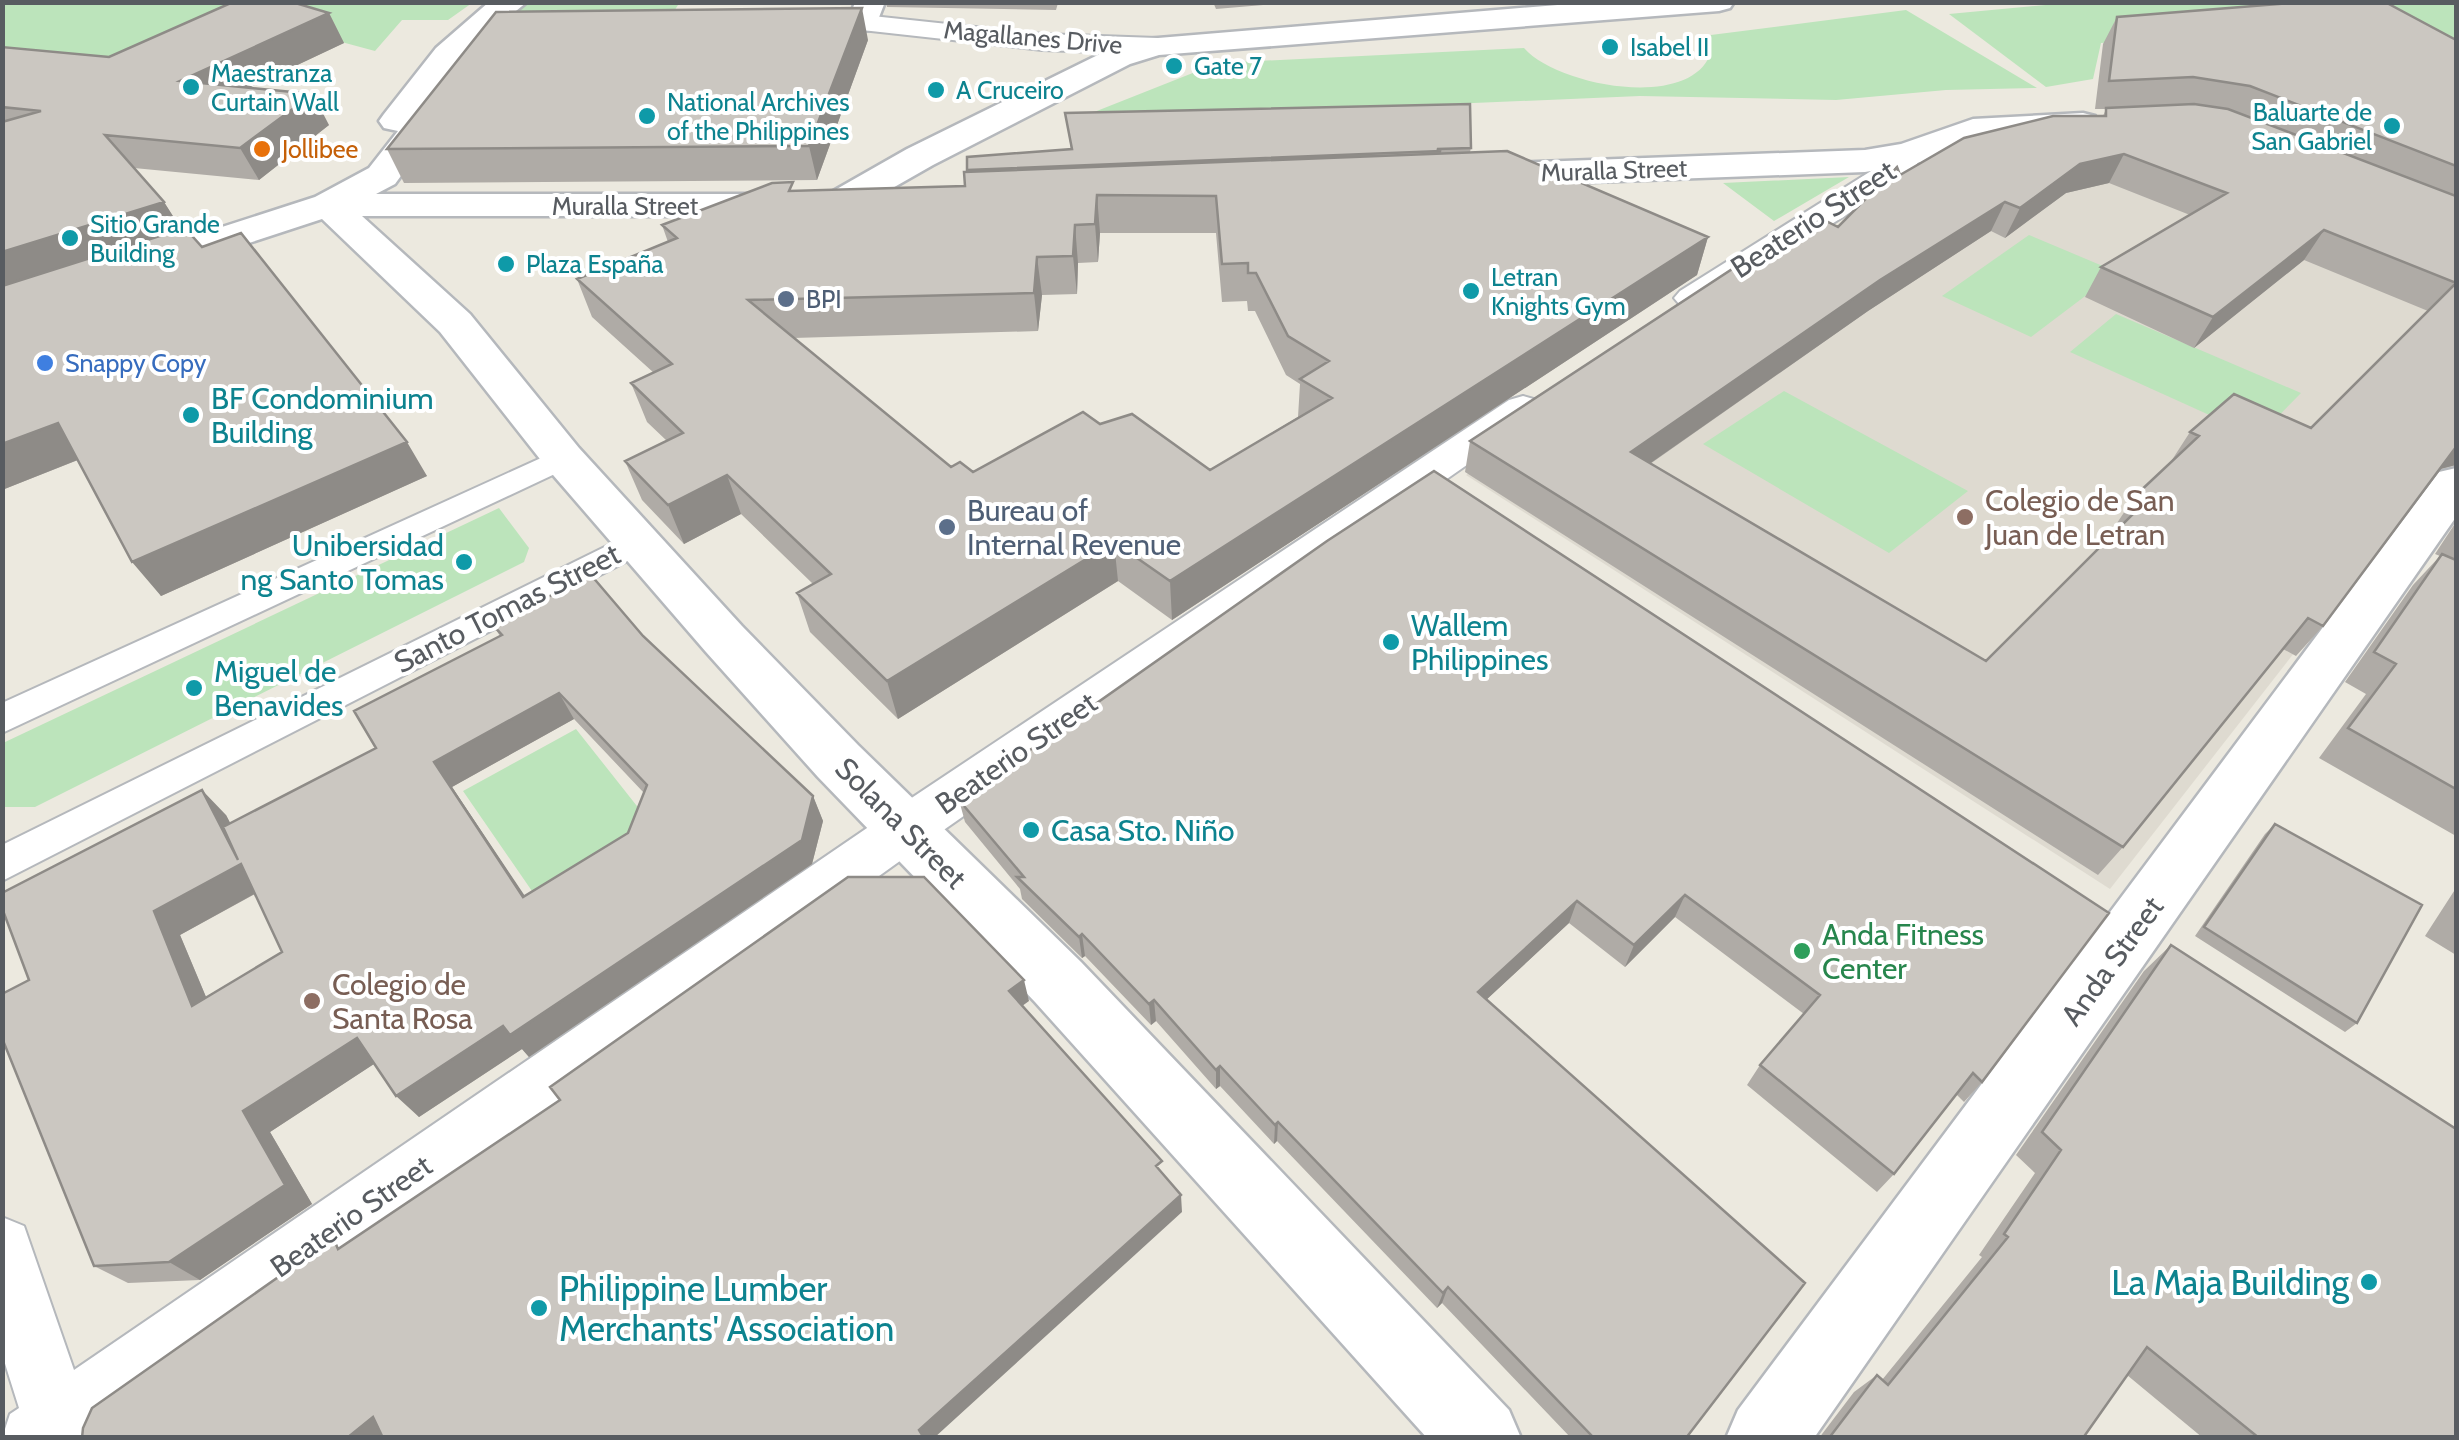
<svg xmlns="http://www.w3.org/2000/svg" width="2459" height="1440" viewBox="0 0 2459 1440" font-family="Cabin,sans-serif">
  <rect width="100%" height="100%" fill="#ece9df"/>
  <path fill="#dedad0" d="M1976,149L2456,234L2368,558L2110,889L1466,475L1944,164Z"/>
  <path fill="#bce4bb" d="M2078,2L2456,3V76L2358,24L2101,43L2093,79L2046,87L1949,14Z
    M2,3H472L448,20H402L375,51L271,23L128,88L3,76Z
    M528,3H591V5H678L671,16L505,18Z
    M1906,10L2037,88L1946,90L1836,100L1640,96L1074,120L1218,63L1524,48C1556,85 1687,111 1710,55L1703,36Z
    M1849,177L1774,221L1723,183Z
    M2029,235L2117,272L2031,337L1942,296Z
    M2116,314L2301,393L2258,437L2070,352Z
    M1784,391L1968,491L1889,553L1703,444Z
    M499,508L529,548L524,562L35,807H3V743Z
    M576,729L663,839L545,910L463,791Z"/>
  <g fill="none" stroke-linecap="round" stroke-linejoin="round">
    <defs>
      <path id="pedestrian" d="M563,448L574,451L579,458L574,465L2,733V703Z
        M637,531L649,534L654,542L649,550L2,881V845Z"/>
      <path id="minor" d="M863,15L1042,34L1157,38L1171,46L1157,54L1042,50L853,29L849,23Z
        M1909,145L1920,147L1924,154L1909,175L1704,305L1692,309L1680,305L1674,298L1680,291L1887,161L1898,147Z
        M1523,396L1537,400L1542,408L1537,416L925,843L96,1438H2L10,1414L19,1408L2,1354V1217L24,1226L74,1370L889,813L1509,400Z"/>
      <path id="tertiary" d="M489,2H527L473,46L434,93L450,95L455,102L395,184L376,194H785L798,197L804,205L798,213L785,216H362L470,314L579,448L742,626L858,745L1081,962L1509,1410L1521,1438H1427L1035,1002L818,777L706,652L547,468L440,332L322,219L2,324V298L315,197L369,168L398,131L384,128L379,121L384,114L436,48Z
        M855,2H885L874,30L794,33L783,31L778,24L783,17L851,14Z
        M1594,2H1734L1730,8L1719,11L1159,55L1130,64L933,165L854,210L841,213L828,210L822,202L828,194L907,149L1108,50L1146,39Z
        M2083,113L2095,116L2100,123L2095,130L1978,139L1922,162L1865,172L1480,186L1467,183L1462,175L1467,167L1480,164L1865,150L1901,144L1973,119Z
        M2456,468V517L1814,1438H1726L1738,1410L2439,472Z"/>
    </defs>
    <use href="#pedestrian" stroke="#b5b8bc" stroke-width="4"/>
    <use href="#minor" stroke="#b5b8bc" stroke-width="4"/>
    <use href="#tertiary" stroke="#b5b8bc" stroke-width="5"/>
    <use href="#pedestrian" fill="#fff" fill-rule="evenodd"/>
    <use href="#minor" fill="#fff" fill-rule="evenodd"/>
    <use href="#tertiary" fill="#fff" fill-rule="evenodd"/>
  </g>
  <path fill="#afaba6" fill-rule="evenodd" d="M886,2H1150L1134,4L1058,3L1056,10L887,7Z
    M1213,2H1300L1216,9Z
    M329,13L344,43L250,87L329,125L259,180L134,168L164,202L181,229L202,247L427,476L161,596L78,460L2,490V47L109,57Z
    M2117,17L2456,40V465L2441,469L2323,626L2296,656L2283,649L2123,847L2098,875L1465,472L1470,441L1751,265L1838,227L1900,175L2103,116L2106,109H2095L2103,44ZM2109,183L2190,215L2101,267L2085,297L2194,348L2304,260L2428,311L2311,428L2190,432L2170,463L2135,496L2115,526L2119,528L1986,661L1650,464L1868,311L1991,231L2005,238L2066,193Z
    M868,40L817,180L404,183L387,149Z
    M1065,113L1471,148L1470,152L1708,237L1697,275L1172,620L1118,581L898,719L810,632L797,593L813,584L741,514L684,544L642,500L625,461L667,441L647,422L631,383L654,373L592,317L577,279L668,242L662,225L795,191L965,186L968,172L967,157L1071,149ZM1100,233H1216L1222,302L1247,301L1248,311H1255L1286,375L1300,384L1298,417L1210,470L1100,424L973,472L951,467L793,338L1038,331L1042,295L1077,294L1078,263L1098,262Z
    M1434,471L1982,1082L1964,1102L1956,1094L1894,1174L1877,1192L1747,1085L1760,1065L1804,1014L1675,917L1625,967L1569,923L1486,1000L1686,1438H1571L1442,1303L1437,1308L1277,1141L1274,1144L1220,1086L1216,1089L1156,1021L1151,1025L1085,956L1082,958L1022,899L1020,889L965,822L959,800Z
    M2456,522V836L2319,758L2366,694L2345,682L2413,585L2440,556L2435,554Z
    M493,625L643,636L813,796L823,821L812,864L529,1057L522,1049L419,1117L374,1064L270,1132L312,1204L200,1280L128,1283L94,1266L29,980L226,815L230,823L376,748L500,636ZM574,719L644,793L628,833L524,896L452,787ZM255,894L282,952L206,997L180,935Z
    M2275,824L2357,1023L2345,1032L2195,936L2265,834Z
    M2456,888V955L2425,936Z
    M2171,945L2456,1438H2203L2127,1375L2083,1438H1819L1854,1392L1877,1375L1882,1380L1982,1257L1979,1255L2035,1173L2016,1155L2144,971Z"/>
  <path fill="#8e8b87" d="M862,8L868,40L817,180L809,146Z
    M329,13L344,43L198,112L180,81Z
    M313,94L329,125L259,180L240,148Z
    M2124,154L2109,183L2066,193L2005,238L2020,208L2080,164Z
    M1097,195L1100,233L1098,262L1095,224Z
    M164,202L185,235L2,294V252Z
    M2005,202L1991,231L1868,311L1622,483L1631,452L1880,280Z
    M1075,225L1078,263L1077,294L1073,256Z
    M2324,230L2304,260L2194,348L2213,317Z
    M1708,237L1697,275L1172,620L1170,581Z
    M1037,257L1042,295L1038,331L1034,293Z
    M58,423L85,457L2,490V444Z
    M407,442L427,476L161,596L132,562Z
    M2456,446V465L2436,470Z
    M727,475L741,514L684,544L668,505Z
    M1114,542L1118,581L898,719L887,681Z
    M559,693L574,719L452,787L541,920L523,897L434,762Z
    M202,790L226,815L262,884L238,860Z
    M813,796L823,821L812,864L529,1057L522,1049L419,1117L396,1096Z
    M241,864L265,888L180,935L219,1028L192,1006L154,911Z
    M1685,895L1675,917L1625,967L1634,945Z
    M1577,901L1569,923L1472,1013L1478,992Z
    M1082,934L1085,956L1082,958L1079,937Z
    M1024,980L1029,1001L1014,1012L1009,991Z
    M1154,1000L1156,1021L1151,1025L1149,1004Z
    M357,1038L380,1060L270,1132L312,1204L200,1280L169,1262L243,1111Z
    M1220,1066V1086L1216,1089V1070Z
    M1278,1122L1277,1141L1274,1144L1275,1125Z
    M1181,1195L1182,1212L934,1438H924L919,1430Z
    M1448,1287L1442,1303L1437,1308L1443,1293Z
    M373,1417L389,1438H347Z"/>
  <path fill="#cbc7c1" stroke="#8e8b87" stroke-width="2.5" fill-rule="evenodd" d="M233,2H292L329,13L180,81L313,94L240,148L105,135L164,202L2,252V122L41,111L2,107V47L109,57Z
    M2305,2H2385L2456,40V166L2250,86L2193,77L2109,81L2117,17Z
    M862,8L809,146L387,149L496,12Z
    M1470,104L1471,148L1437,149L1441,151L967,170V157L1072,149L1065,113Z
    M2194,104L2228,109L2456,196V283L2324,230L2213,317L2101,267L2227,193L2124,154L2080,164L2020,208L2005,202L1880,280L1631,452L1986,661L2146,501L2135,496L2199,436L2190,432L2234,394L2311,428L2456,283V447L2323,626L2308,618L2123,847L1470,441L1743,262L1751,265L1822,219L1838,227L1897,167L1900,175L1964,138L2053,116H2106V108Z
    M1507,151L1708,237L1170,581L1114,542L887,681L797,593L831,574L727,475L668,505L625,461L683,433L631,383L672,364L577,279L677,238L662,225L772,183L793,182L789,191L965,186L964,172ZM1097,195L1216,196L1222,264L1248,263V273H1256L1288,336L1329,361L1300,379L1332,398L1210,470L1132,414L1100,424L1083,412L973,472L960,462L951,467L748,300L1034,293L1037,257L1073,256L1075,225L1095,224Z
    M185,228L202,247L241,233L407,442L132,562L58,423L2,444V286Z
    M1434,471L2109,913L1982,1082L1973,1073L1894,1174L1760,1065L1820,995L1685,895L1634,945L1577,901L1478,992L1805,1283L1686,1438H1594L1448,1287L1443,1293L1278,1122L1275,1125L1220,1066L1216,1070L1154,1000L1149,1004L1082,934L1079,937L1017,877H1024L959,800L1327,541Z
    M2442,554L2456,560V789L2348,728L2396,664L2374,652Z
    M591,575L643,636L813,796L802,840L510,1035L503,1026L396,1096L357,1038L243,1111L285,1185L169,1262L94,1266L2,1038V994L29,980L2,908V893L202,790L238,860L223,827L376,748L354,711L502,635L493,625ZM559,693L647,785L628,833L523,897L434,762ZM241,864L282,952L192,1006L154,911Z
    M2275,824L2422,905L2357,1023L2204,927Z
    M848,877H924L1024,980L1009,991L1162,1161L1156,1166L1181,1195L919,1430L924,1438H383L373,1417L347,1438H82L83,1428L92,1408L321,1247L335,1242L338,1249L560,1100L550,1087Z
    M2171,945L2456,1129V1438H2259L2147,1347L2083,1438H1829L1877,1375L1888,1385L2008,1237L2004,1234L2061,1150L2042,1132Z"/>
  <g fill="#0f9aa8" stroke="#fff" stroke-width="4">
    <circle cx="1610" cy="47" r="10"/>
    <circle cx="1174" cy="66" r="10"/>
    <circle cx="191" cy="87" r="10"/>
    <circle cx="936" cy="90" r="10"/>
    <circle cx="647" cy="116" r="10"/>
    <circle cx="2392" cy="126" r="10"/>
    <circle cx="70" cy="238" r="10"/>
    <circle cx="506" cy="264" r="10"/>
    <circle cx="1471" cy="291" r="10"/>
    <circle cx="191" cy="415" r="10"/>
    <circle cx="464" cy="562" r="10"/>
    <circle cx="1391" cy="642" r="10"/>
    <circle cx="194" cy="688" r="10"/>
    <circle cx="1031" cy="830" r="10"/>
    <circle cx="2369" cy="1282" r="10"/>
    <circle cx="539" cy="1308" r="10"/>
  </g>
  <circle fill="#e8710a" stroke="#fff" stroke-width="4" cx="262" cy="149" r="10"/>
  <g fill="#5c6f8a" stroke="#fff" stroke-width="4">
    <circle cx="786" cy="299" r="10"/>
    <circle cx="947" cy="527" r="10"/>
  </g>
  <circle fill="#3f7fe0" stroke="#fff" stroke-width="4" cx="45" cy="363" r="10"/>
  <g fill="#8d6e63" stroke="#fff" stroke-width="4">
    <circle cx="1965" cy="517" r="10"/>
    <circle cx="312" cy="1001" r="10"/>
  </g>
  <circle fill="#2e9e5b" stroke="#fff" stroke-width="4" cx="1802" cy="951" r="10"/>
  <g text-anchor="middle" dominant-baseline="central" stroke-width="8" stroke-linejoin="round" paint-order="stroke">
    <g font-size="25" fill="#585c61" stroke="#fff">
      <text transform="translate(1033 37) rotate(5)">Magallanes Drive</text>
      <text transform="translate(1614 170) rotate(-2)">Muralla Street</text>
      <text x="625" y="206">Muralla Street</text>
    </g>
    <g font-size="25" fill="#0d838f" stroke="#fff" text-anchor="start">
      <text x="1630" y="47">Isabel II</text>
      <text x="1194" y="66">Gate 7</text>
      <text x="211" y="73">Maestranza<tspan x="211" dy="29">Curtain Wall</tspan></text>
      <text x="956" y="90">A Cruceiro</text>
      <text x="667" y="102">National Archives<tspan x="667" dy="29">of the Philippines</tspan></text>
      <text x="2372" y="112" text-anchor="end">Baluarte de<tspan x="2372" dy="29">San Gabriel</tspan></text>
      <text x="90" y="224">Sitio Grande<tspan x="90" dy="29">Building</tspan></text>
      <text x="526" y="264">Plaza España</text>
      <text x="1491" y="277">Letran<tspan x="1491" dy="29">Knights Gym</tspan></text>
    </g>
    <g font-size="25" fill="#c56008" stroke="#fff" text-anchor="start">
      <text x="282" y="149">Jollibee</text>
    </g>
    <g font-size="25" fill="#4e5e75" stroke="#fff" text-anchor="start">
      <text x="806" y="299">BPI</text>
    </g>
    <g font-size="25" fill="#366cbe" stroke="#fff" text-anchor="start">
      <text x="65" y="363">Snappy Copy</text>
    </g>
    <g font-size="30" fill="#585c61" stroke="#fff">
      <text transform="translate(1813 219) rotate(-33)">Beaterio Street</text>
      <text transform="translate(507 608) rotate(-27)">Santo Tomas Street</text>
      <text transform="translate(1016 753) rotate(-35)">Beaterio Street</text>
      <text transform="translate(901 823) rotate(45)">Solana Street</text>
      <text transform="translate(2112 961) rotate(-54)">Anda Street</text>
      <text transform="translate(351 1216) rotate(-35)">Beaterio Street</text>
    </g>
    <g font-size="30" fill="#0d838f" stroke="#fff" text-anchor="start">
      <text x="211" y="398">BF Condominium<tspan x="211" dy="34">Building</tspan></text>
      <text x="444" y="545" text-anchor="end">Unibersidad<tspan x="444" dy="34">ng Santo Tomas</tspan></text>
      <text x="1411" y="625">Wallem<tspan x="1411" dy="34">Philippines</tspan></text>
      <text x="214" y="671">Miguel de<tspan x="214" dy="34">Benavides</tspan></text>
      <text x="1051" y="830">Casa Sto. Niño</text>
    </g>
    <g font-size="30" fill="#785e54" stroke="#fff" text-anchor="start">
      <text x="1985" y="500">Colegio de San<tspan x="1985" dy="34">Juan de Letran</tspan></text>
      <text x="332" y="984">Colegio de<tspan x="332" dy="34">Santa Rosa</tspan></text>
    </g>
    <g font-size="30" fill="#4e5e75" stroke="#fff" text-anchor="start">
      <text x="967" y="510">Bureau of<tspan x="967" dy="34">Internal Revenue</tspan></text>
    </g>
    <g font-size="30" fill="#27864d" stroke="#fff" text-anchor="start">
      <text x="1822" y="934">Anda Fitness<tspan x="1822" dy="34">Center</tspan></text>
    </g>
    <g font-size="35" fill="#0d838f" stroke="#fff" text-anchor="end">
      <text x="2349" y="1282">La Maja Building</text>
      <text x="559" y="1288" text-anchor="start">Philippine Lumber<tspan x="559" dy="40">Merchants' Association</tspan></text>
    </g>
  </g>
  <rect width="2459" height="1440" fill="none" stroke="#585c61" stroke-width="10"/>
</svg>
